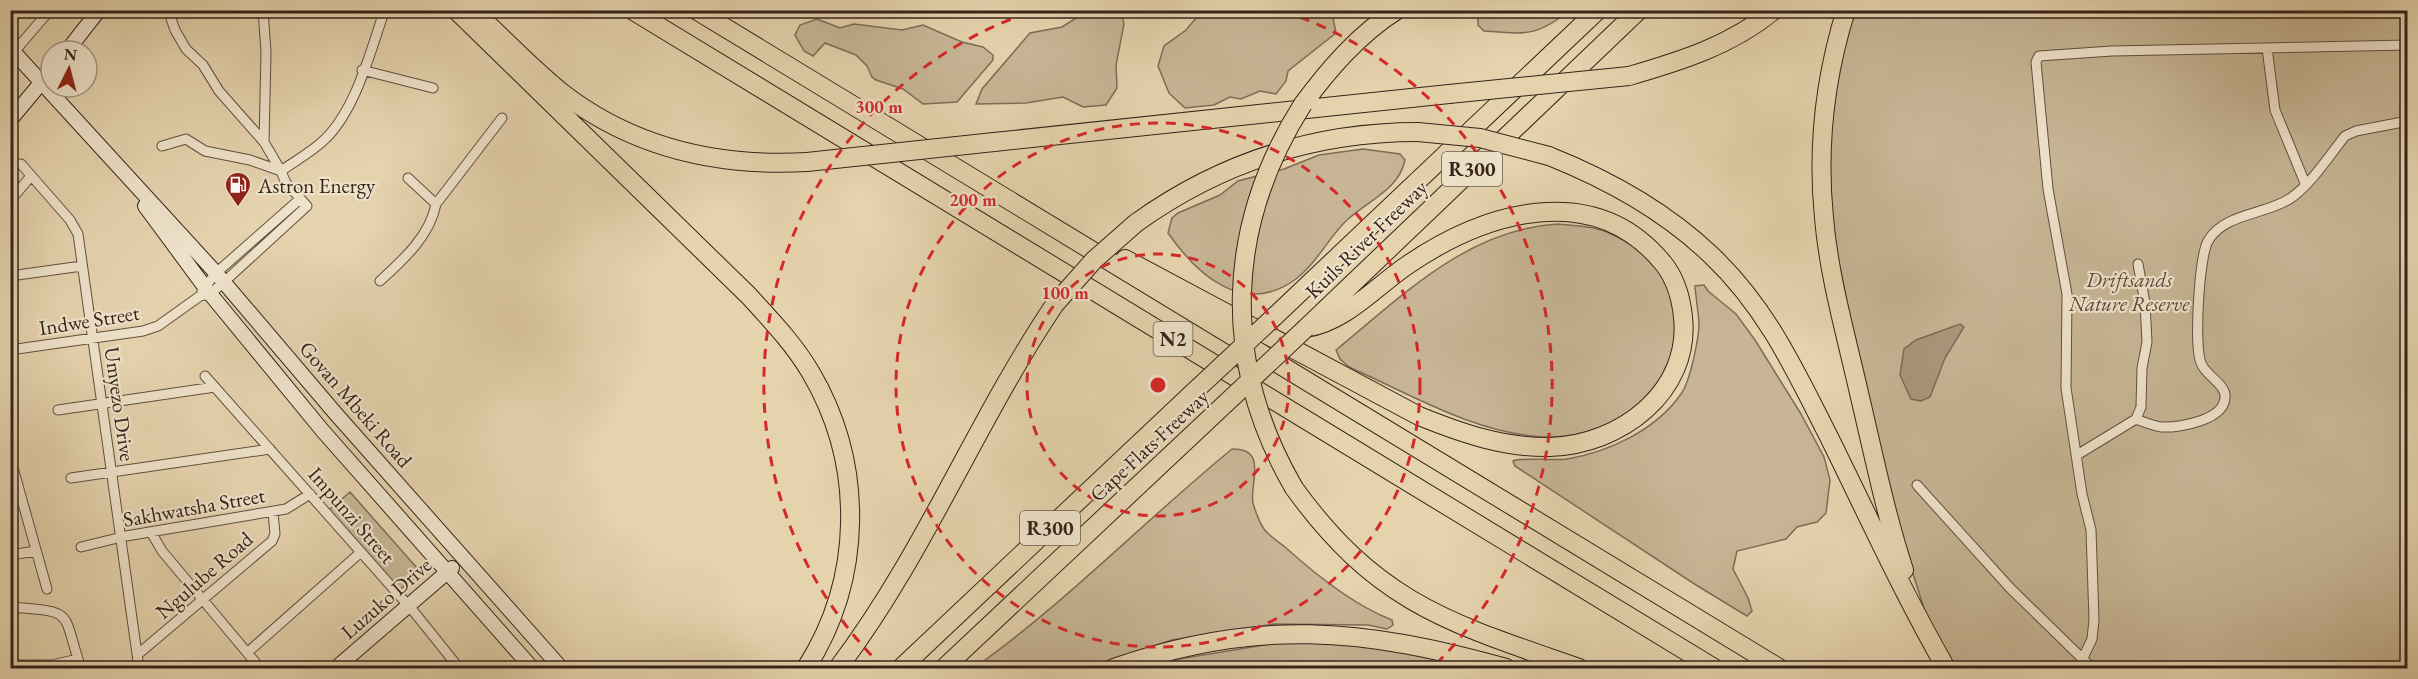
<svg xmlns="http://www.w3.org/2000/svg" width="2418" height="679" viewBox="0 0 2418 679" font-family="'EB Garamond',serif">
  <rect width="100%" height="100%" fill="#e5d3ae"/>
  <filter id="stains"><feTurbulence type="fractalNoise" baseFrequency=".00333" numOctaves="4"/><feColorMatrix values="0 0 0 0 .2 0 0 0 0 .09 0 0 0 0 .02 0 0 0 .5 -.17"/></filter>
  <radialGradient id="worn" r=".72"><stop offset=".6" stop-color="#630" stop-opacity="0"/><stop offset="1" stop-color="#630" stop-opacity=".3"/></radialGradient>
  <path fill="#c7b595" stroke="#7e6c58" stroke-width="1.5" d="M1089,10L1121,11L1124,24L1116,65L1117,88L1106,105L1083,107L1063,97L1026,103L976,104L982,89L1030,33L1062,27Z
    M1202,11V10L1346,11L1333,18L1336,33L1288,71L1286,81L1276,94L1260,91L1241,99L1230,97L1214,105L1185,108L1169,93L1158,66L1164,46L1186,30Z
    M1478,11V10L1569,11C1536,37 1525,34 1484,31L1478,25Z
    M1856,11H2407V668H1948L1939,656L1898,526L1861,374L1827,202L1829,59Z
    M817,19L840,28L854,24L902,30L923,25L962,42L983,47L993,55V60L957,102L923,104L903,89L876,80L872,77L867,66L856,55L825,43L813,56L804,51L795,35L800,25Z
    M1363,149L1400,154L1405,160C1399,190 1367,201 1347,220C1328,238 1317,263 1296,279C1244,317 1198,276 1168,233L1172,218L1178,213L1220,195L1238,181L1284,169L1319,155Z
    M1558,224C1576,226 1595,226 1611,234C1626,240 1657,261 1664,275C1681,307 1678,354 1659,384C1656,390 1648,395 1643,400C1613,427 1585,438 1544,437C1476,434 1410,394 1349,367L1340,359L1336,350C1402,296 1468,229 1558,224Z
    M1704,285L1708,291L1736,314L1755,340L1801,414L1824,457L1830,480L1826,513L1817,522L1797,527L1786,539L1737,551L1733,569L1748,598L1752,611L1747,616L1696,585L1515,466L1513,461C1521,457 1554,461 1567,459C1609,452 1656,430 1681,394C1690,382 1699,338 1699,323C1698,311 1696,298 1695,286Z
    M1232,449C1269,448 1249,485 1253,503C1255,510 1260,523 1264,529C1269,536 1279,542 1285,547C1316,575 1353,605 1392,620L1393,625L1387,629L1368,625L1274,624L1172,640L1084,668H974C1066,603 1144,521 1232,449Z
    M350,492L417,568V577L399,590L329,510Z
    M1282,642L1368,644L1473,668H1149L1179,659Z"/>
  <path fill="#aa977c" stroke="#7c6955" stroke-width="1.5" d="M1960,324L1964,327L1945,358L1930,397L1921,401L1911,399L1900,375L1904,349L1916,340Z"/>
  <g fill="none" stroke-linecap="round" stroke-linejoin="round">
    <defs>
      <path id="street" d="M168,10L175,30L186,49L203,65L219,91L264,142L281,171
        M240,10L263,14
        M263,10L266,52L264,142
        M2267,48L2275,110L2305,183
        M14,52L50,10
        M362,70L433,88
        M162,146L186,139L205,151L250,160L281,171
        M21,164L70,220L78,234L139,668
        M10,201L31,176
        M436,204L502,118
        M10,276L82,266
        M380,281C403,260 430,236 436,204L408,178
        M202,291L216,273L300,199
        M10,350L143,331L158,326L200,296L210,294L224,282L307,206L286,183L281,171C295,161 310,153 323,141C355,112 370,53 384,12
        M205,376L414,612L459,668
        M58,410L215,387
        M2136,419C2144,422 2153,426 2162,427C2179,428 2227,420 2225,395C2224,383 2205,375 2201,363C2194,346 2199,257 2208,241C2224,213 2266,215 2291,198C2312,183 2329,156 2345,136L2356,131L2408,121
        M2077,455L2136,419L2141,407L2142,368L2147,342L2145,303L2138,264
        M10,457L47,589
        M71,478L270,449
        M1917,485L2010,588L2092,668
        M151,532L162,551L260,668
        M81,547L126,536L286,509L310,494
        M10,555L36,551
        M10,607C77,612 61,610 81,668
        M248,652L361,552
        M137,655L272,541L275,534L273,512
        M2083,658L2092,639L2094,620L2091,530L2082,494L2066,388L2067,294L2048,189L2036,62L2039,56L2112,51L2408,45
        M10,665H52L78,659"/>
      <path id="secondary" d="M10,48L216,273L336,414L561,668
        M67,51L99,10
        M10,120L51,71
        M145,206L207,290L322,430L532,668
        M336,668L452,568"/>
      <path id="highway" d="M456,10L748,295C771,320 794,344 811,373C865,465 863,579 806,668
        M473,10C502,37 530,67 561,92C633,148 717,167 807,162
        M632,10L1714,668
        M696,10L1779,668
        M1846,10C1825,77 1817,148 1824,218C1829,277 1846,335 1859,393C1873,452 1885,512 1904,570
        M1629,76C1681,61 1732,45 1774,10
        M1303,104C1329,69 1359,34 1397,10
        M994,142L1449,94
        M1549,156C1609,180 1664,210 1711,255C1767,308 1795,370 1829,437C1867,514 1903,593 1946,668
        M1136,223C1221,162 1314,132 1418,132
        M1125,259L1419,416C1461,433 1504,448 1550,447C1620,445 1691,392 1683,317C1681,297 1676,279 1663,263C1594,179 1486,212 1409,264C1376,286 1347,321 1306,328
        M1274,317L1598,10
        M1306,328L1639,10
        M1294,488C1378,604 1450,623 1579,668
        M838,668C924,555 976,421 1055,304
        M901,668L1199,387
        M944,668L1224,405
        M1114,668C1256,618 1363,628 1506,668"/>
    </defs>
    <use href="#street" stroke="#624f3f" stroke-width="11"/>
    <use href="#secondary" stroke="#36231a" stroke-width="16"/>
    <use href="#highway" stroke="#36231a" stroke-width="20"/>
    <use href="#street" stroke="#eee2ca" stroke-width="9"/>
    <use href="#secondary" stroke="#eee2ca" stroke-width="14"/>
    <use href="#highway" stroke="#e5d3ae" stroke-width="18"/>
    <defs>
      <path id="highway-bridge" d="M1449,94L1629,76
        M1418,132L1480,138L1549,156
        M807,162L994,142
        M1055,304L1094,260L1136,223
        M1199,387L1274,317
        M1224,405L1306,328
        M1294,488C1221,362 1225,227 1303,104"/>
    </defs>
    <use href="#highway-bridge" stroke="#36231a" stroke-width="20" stroke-linecap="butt"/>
    <use href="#highway-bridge" stroke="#e5d3ae" stroke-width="18"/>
  </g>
  <g fill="none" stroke="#d62828" stroke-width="3" stroke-dasharray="10 8">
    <circle cx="1158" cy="385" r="131"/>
    <circle cx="1158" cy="385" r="262"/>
    <path d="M884 668A394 394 0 0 1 1033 11M1283 11A394 394 0 0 1 1432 668"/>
  </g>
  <defs>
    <symbol id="fuel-pin" viewBox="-11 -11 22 30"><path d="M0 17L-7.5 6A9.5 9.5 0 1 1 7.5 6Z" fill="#8f2418" stroke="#eee2ca"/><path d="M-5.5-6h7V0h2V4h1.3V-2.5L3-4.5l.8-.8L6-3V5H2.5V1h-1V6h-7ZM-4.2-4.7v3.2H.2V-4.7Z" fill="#fff"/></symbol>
  </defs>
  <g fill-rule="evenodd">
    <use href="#fuel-pin" x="223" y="170" width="30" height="40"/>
  </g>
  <g text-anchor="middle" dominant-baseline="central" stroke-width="4.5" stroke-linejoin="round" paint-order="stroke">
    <g fill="#eee2ca" stroke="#6d5c4f" stroke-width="1.5">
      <rect x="1442" y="152" width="60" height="34" rx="4.5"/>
      <rect x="1153.5" y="322" width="39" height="34" rx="4.5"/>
      <rect x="1020" y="511" width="60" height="34" rx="4.5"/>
    </g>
    <g font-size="20" font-weight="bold" fill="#36231a">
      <text x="1472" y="169">R300</text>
      <text x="1173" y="339">N2</text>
      <text x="1050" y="528">R300</text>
    </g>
    <g font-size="21" fill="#36231a" stroke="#eee2ca" text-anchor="start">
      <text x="258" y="185">Astron Energy</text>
    </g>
    <g font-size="21" fill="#36231a" stroke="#eee2ca">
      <text transform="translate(1366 239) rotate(-44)">Kuils River Freeway</text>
      <text transform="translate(89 320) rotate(-9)">Indwe Street</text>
      <text transform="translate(120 404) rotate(82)">Umyezo Drive</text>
      <text transform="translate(356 404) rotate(49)">Govan Mbeki Road</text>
      <text transform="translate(1149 445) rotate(-43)">Cape Flats Freeway</text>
      <text transform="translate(194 507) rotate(-10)">Sakhwatsha Street</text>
      <text transform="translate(352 515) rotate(49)">Impunzi Street</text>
      <text transform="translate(204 575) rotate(-41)">Ngulube Road</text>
      <text transform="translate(386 598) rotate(-41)">Luzuko Drive</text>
    </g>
    <g font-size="21" font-style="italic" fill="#5a4839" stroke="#eee2ca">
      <text x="2129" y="279">Driftsands<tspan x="2129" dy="24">Nature Reserve</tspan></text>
    </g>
  </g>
  <circle cx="1158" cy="385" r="9" fill="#d62828" stroke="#eee2ca" stroke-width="3"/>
  <g font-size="18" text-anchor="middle" font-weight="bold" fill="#d62828" stroke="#eee2ca" stroke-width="4.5" stroke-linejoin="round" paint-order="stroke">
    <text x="879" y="113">300 m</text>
    <text x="973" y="206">200 m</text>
    <text x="1065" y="299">100 m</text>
  </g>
  <rect width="2418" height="679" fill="none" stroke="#e5d3ae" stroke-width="36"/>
  <rect x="12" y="12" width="2394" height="655" fill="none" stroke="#36231a" stroke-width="3"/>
  <rect x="18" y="18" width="2382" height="643" fill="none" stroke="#36231a" stroke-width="1.5"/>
  <g transform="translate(69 69) rotate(6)"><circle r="28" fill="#eee2ca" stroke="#a49684" stroke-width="1.5"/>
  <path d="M0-4.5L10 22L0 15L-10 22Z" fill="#8f2418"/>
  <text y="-9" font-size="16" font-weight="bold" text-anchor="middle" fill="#36231a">N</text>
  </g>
  <rect width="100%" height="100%" filter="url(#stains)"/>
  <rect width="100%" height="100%" fill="url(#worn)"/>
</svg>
